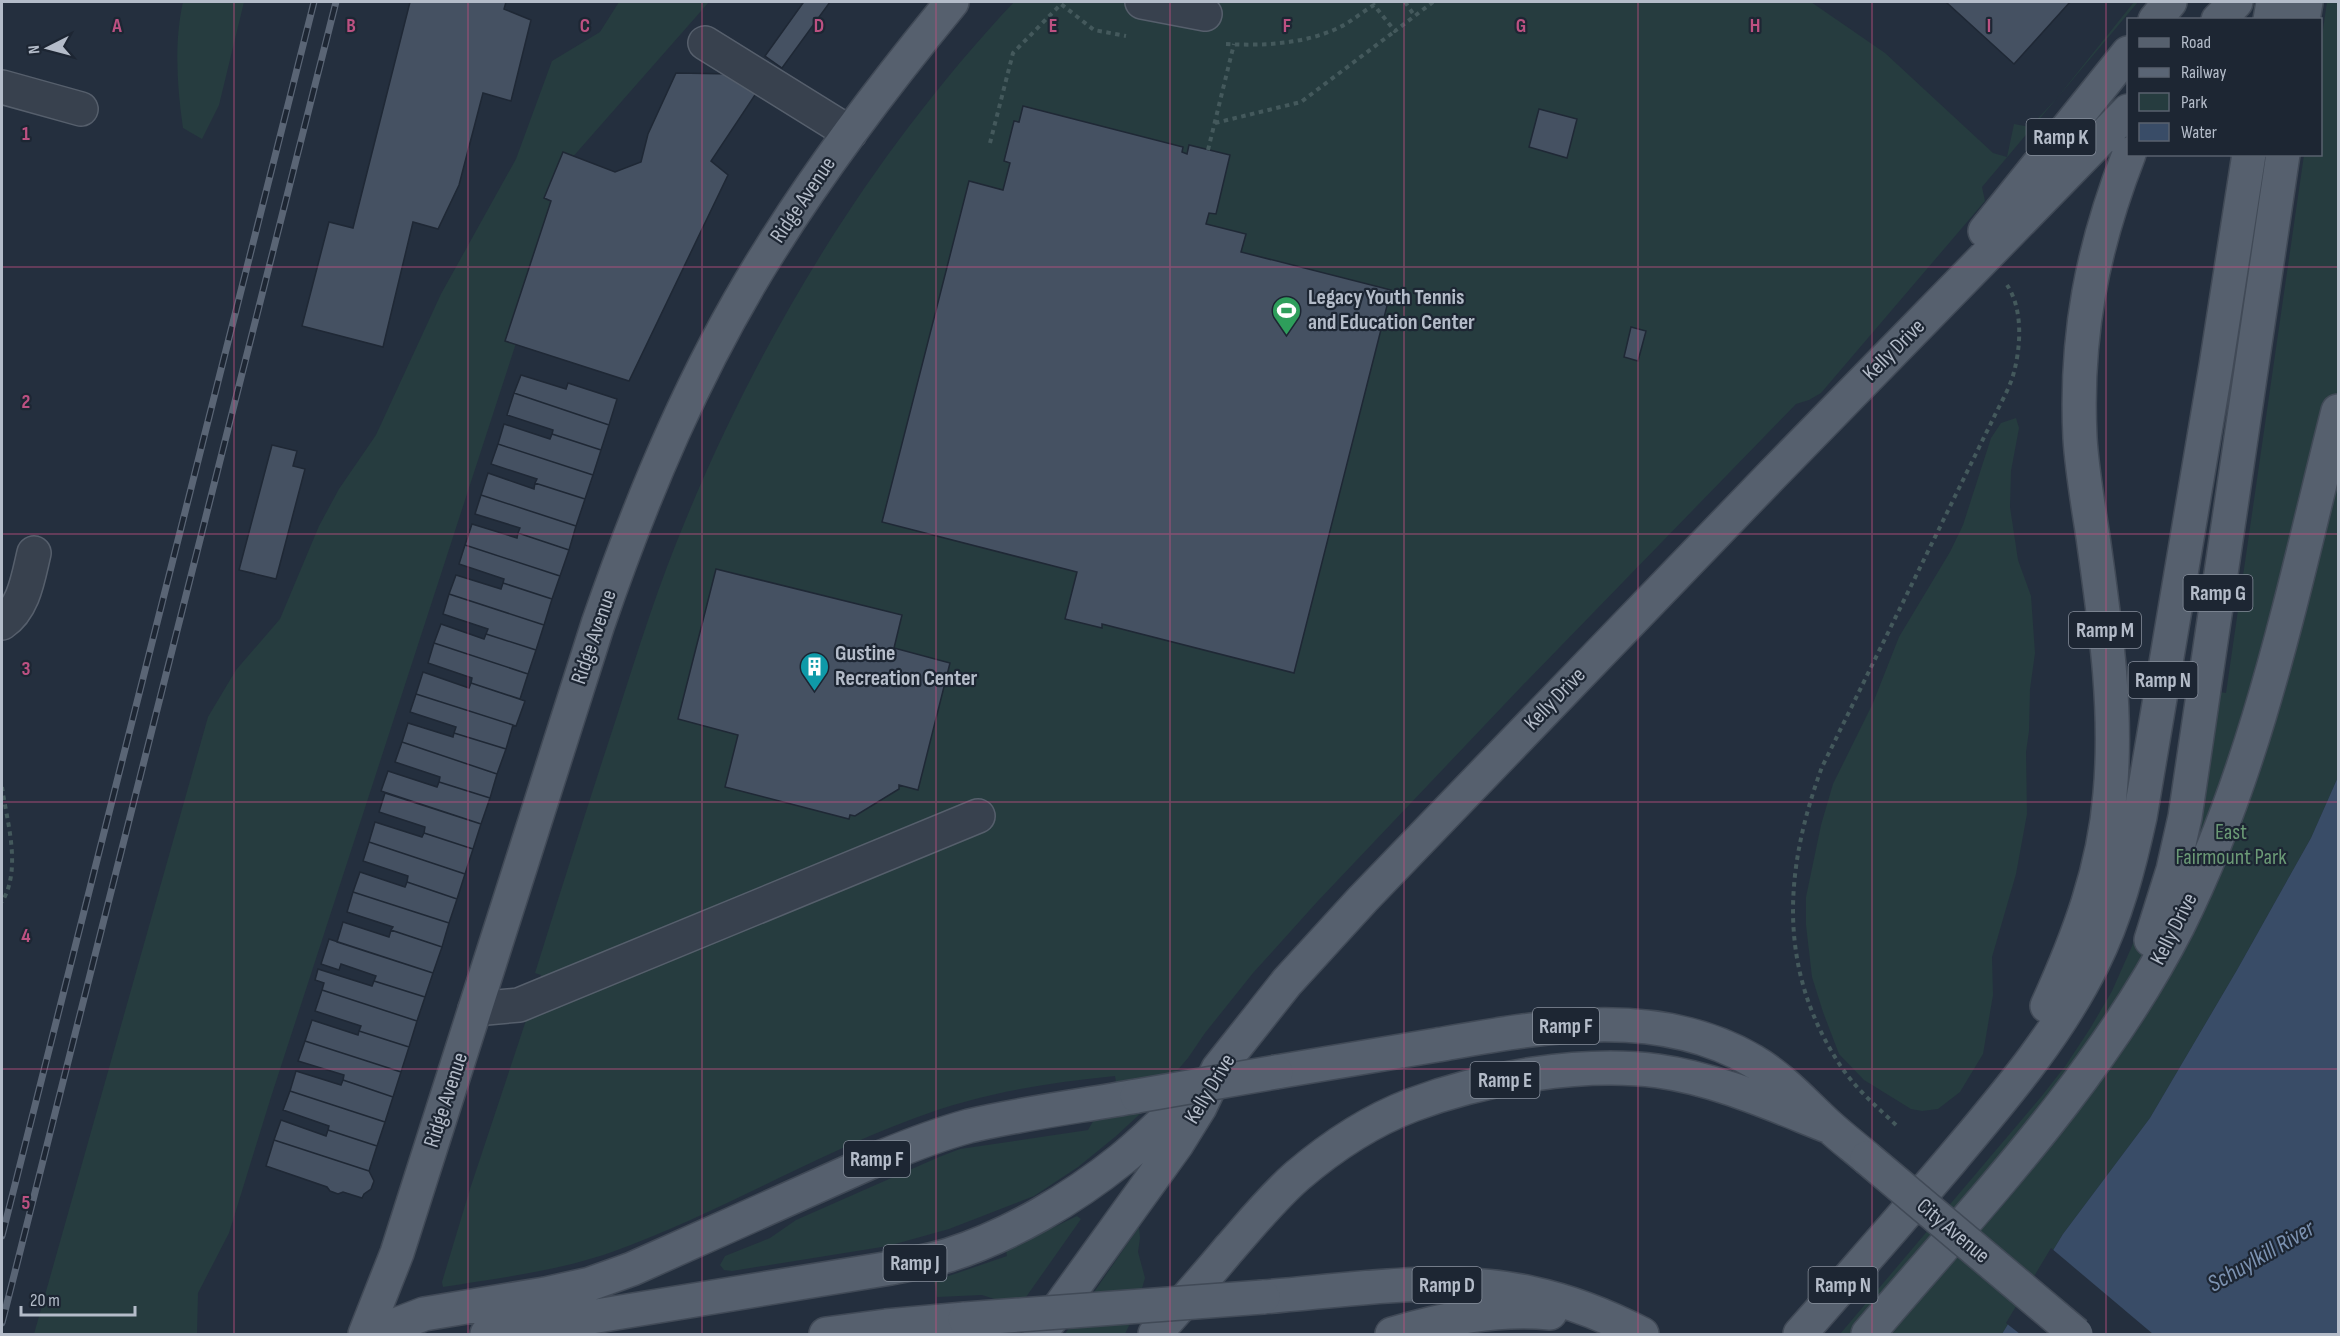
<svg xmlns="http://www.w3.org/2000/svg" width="2340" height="1336" viewBox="0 0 2340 1336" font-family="'Sofia Sans Condensed',sans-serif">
  <rect width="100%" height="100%" fill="#242f3e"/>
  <path fill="#263c3f" d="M183,2H244L219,105L202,139L183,128C177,87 174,42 183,2Z
    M619,2H709L571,159L519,334L271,1097L229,1233L198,1293L197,1334H34L208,717L236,670L280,619L319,526L339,489L376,435L441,294L516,159L552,61L600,32Z
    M1014,2H1811L1885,53L1993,153L2007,157L2014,124L2030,127L2057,98L2134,2H2138L1982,187L1985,201L1821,393L1809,400L1796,404L1520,688L1317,902L1253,973L1205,1033L1188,1058L1141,1113L1115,1137L1078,1167L1034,1196L949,1229L888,1246L732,1271L724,1270L720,1265L725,1256L770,1238L796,1220L939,1157L960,1149L1088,1130L1116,1082L1115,1076C1046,1083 980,1093 915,1118C812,1156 716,1215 612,1252C558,1271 499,1278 443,1287L442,1282L470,1189L541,975L535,973C562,887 589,801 617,716C638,650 659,583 686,519C764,330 874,151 1014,2Z
    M2327,2H2338V777L2311,838L2237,970L2150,1118L2063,1234L2002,1334H1840L2041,1097L2066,1065L2091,1027L2112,991L2132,946L2155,881L2175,777L2214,691L2226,693L2304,155L2320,154L2321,43Z
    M2016,418L2019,428L2011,471L2010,507L2018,560L2031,596L2035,653L2030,689L2029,731L2026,752L2027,814L2016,874L1992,957L1993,995L1983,1054L1960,1092L1938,1109L1922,1111L1911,1109L1864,1080L1839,1054L1823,1012L1812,977L1806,925V897L1821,825L1833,784L1873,703L1899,637L1950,552L1963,525L1991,438L2001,423Z
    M1077,1216L1081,1219L1019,1307L982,1295L937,1297L934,1281L1007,1256L1006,1250Z
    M1139,1227L1140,1238L1138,1252L1145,1278L1135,1313L1125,1334H1065Z"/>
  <path fill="#394c67" d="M2338,777V1334H2002L2063,1234L2150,1118L2237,970L2311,838Z"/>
  <path fill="#242f3e" d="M2051,1248L2153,1334H2020L2006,1323Z"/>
  <path fill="#455162" stroke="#1f2835" stroke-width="1.5" d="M410,2H506L504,9L531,20L511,101L483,93L459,185L438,229L413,222L383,347L302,326L329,222L353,228Z
    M801,2H830L782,68L765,56L803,3Z
    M1946,2H2070L2014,64Z
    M676,73L733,74L757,92L711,161L728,175L629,381L505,341L551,201L544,198L563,152L615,172L641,162L648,134Z
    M1023,106L1183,147L1182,152L1187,154L1189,145L1230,155L1216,214L1209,213L1206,224L1246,234L1241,252L1391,290L1294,673L1102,624V628L1065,619L1077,572L882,522L969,181L1003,190L1010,163L1004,161L1014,121L1019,122Z
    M1539,109L1577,119L1567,158L1529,147Z
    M1631,327L1646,331L1638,361L1624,357Z
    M521,375L566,389L568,383L617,399L609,425L514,393Z
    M514,393L609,425L601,450L552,434L553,430L507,415Z
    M504,424L550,439L552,434L601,450L593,475L498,444Z
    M498,444L593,475L585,499L535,483L537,479L491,464Z
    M272,445L297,451L293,466L305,469L276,579L239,570Z
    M488,473L534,489L535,483L585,499L576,526L481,495Z
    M481,495L576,526L569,550L518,533L520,528L475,514Z
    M472,524L517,538L518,533L569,550L560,576L465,545Z
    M465,545L560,576L552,599L503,583L504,579L459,564Z
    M716,569L902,615L894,648L950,663L918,790L899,785V789L855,816L850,815L849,819L725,787L738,735L678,719Z
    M456,575L501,589L503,583L552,599L544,625L449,594Z
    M449,594L544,625L536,650L486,634L488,629L443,614Z
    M441,624L484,639L486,634L536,650L528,674L434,643Z
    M434,643L528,674L520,699L471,683L472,678L428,663Z
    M423,672L469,688L471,683L525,701L516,726L416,694Z
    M416,694L513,725L506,749L454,733L456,727L410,712Z
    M408,723L453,737L454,733L506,749L497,774L402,742Z
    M402,742L497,774L490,798L439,782L440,777L395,762Z
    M388,771L437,787L439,782L490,798L481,824L381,791Z
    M385,793L481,824L473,849L424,833L425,827L379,812Z
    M375,822L422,837L424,833L473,849L465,874L369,842Z
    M369,842L465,874L457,899L407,882L408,876L363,861Z
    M360,872L405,887L407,882L457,899L449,923L353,892Z
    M353,892L449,923L442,947L391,930L393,927L347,912Z
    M343,922L389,937L391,930L442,947L433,973L337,942Z
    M329,939L433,973L425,997L374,981L376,976L341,964L339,970L321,964Z
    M318,969L372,986L374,981L425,997L417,1021L322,990L324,983L315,980Z
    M322,990L417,1021L409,1047L359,1031L361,1026L315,1011Z
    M312,1020L358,1035L359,1031L409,1047L401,1072L305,1041Z
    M305,1041L401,1072L393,1097L343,1080L344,1075L298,1061Z
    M296,1071L341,1085L343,1080L393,1097L385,1122L290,1091Z
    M290,1091L385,1122L377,1146L328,1130L329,1126L283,1110Z
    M281,1120L326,1136L328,1130L377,1146L369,1171L274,1140Z
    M274,1140L369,1171L374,1181L371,1189L364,1194L362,1198L343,1192L338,1194L330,1191L327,1187L266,1166Z"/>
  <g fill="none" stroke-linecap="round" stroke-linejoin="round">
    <defs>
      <path id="minor" d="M1142,2L1205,14
        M705,43L850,133
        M2,87L81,109
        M2,623C24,608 28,578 34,553
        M475,1009L519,1005L978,816"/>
      <path id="major" d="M2155,20L2170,2
        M2218,20L2236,2
        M2270,20L2273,2
        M2303,20L2306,2
        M1985,231L2128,53
        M2151,940L2173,870L2185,817L2283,154
        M2047,1006C2078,938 2104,870 2110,794C2118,708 2105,623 2093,537C2088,504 2082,471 2080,438C2075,336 2092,249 2129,154
        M1276,1072C1330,1063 1384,1054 1437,1045C1541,1027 1657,1004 1753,1061C1782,1078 1804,1103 1829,1126C1841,1137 1854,1147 1867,1158
        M1263,1297C1351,1290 1444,1274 1531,1293C1569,1301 1607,1316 1642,1334
        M365,1334L397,1253L598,624C643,494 696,367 770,250C824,163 887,81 952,2
        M372,1334L424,1314L545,1294L590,1284L632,1269L882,1157C911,1145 940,1134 969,1126C1024,1113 1081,1106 1137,1096
        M487,1334L891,1268C910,1264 930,1261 949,1255C1011,1235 1072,1199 1122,1159C1149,1137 1174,1111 1199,1087
        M826,1334L886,1326L965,1319
        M1040,1334L1177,1144L1200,1107L1218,1069L1287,982L1363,899L1772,475L2128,111
        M1155,1334C1180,1306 1205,1278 1229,1249C1251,1224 1272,1198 1297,1176C1331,1147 1370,1121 1412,1105C1483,1078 1582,1061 1658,1071C1717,1079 1774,1105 1830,1127
        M1392,1334C1443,1319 1496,1308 1550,1313
        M1800,1334C1851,1276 1902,1218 1952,1159C2004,1097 2057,1036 2093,963C2116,917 2129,867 2140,817L2216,366L2249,154
        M1868,1334C1978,1205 2100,1078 2178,926C2259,764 2294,585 2338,411"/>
    </defs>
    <use href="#minor" stroke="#565f6c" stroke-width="36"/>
    <use href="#major" stroke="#414a57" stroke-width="36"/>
    <path stroke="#44595c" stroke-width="4" stroke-dasharray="4.5 4.5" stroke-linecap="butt" d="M1405,2L1414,15
      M1226,44C1263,46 1304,44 1338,28C1351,22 1362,12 1374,5L1395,31L1433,2
      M1215,123L1301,102L1395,31
      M990,143L1013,53L1061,4L1094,30L1126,36
      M1208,150L1234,44
      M2,787C7,823 22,868 2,902
      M1896,1125C1876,1106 1855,1088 1840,1065C1777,969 1784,870 1822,767L1993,419C2000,404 2010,388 2014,372C2021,345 2023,309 2007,285"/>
    <use href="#minor" stroke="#38414e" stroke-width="33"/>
    <use href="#major" stroke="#56606e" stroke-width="33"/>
    <defs>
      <path id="rail" d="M2,1236L314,2
        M2,1323L336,2"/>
    </defs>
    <use href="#rail" stroke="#5a6575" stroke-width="7"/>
    <use href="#rail" stroke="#1d2633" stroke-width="4.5" stroke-dasharray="14" stroke-linecap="butt"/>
    <defs>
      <path id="major-bridge" d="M1137,1096L1276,1072
        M1867,1158L2076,1334
        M965,1319L1263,1297"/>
    </defs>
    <use href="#major-bridge" stroke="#414a57" stroke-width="36" stroke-linecap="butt"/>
    <use href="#major-bridge" stroke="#56606e" stroke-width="33"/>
  </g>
  <path fill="none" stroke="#bd5182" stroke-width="1.5" stroke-opacity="0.55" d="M234,2V1334M468,2V1334M702,2V1334M936,2V1334M1170,2V1334M1404,2V1334M1638,2V1334M1872,2V1334M2106,2V1334M2,267H2338M2,534H2338M2,802H2338M2,1069H2338"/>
  <defs>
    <symbol id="stadium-pin" viewBox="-11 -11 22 30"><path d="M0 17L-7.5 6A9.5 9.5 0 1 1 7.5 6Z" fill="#2e9e5b" stroke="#1d2633"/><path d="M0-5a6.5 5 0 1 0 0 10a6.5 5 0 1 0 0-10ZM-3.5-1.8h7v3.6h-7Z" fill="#fff"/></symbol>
    <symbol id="building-pin" viewBox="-11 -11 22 30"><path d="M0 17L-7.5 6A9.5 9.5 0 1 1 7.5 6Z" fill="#0f9aa8" stroke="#1d2633"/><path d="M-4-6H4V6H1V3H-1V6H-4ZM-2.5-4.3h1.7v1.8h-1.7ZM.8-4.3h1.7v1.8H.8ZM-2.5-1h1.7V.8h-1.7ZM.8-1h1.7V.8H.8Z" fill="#fff"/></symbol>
  </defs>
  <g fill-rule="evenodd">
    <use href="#stadium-pin" x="1270" y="294" width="33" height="45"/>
    <use href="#building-pin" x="798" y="650" width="33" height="45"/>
  </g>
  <g text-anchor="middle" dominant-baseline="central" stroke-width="4.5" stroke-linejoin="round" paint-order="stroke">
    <g fill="#1d2633" stroke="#878f9c" stroke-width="1.5">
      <rect x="2026.5" y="119" width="69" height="36" rx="4.5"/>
      <rect x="2183.5" y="575" width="69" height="36" rx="4.5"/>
      <rect x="2069" y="612" width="72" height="36" rx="4.5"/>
      <rect x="2128.5" y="662" width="69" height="36" rx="4.5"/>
      <rect x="1533" y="1008" width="66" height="36" rx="4.5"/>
      <rect x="1470.5" y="1062" width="69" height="36" rx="4.5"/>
      <rect x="844" y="1141" width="66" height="36" rx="4.5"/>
      <rect x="883.5" y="1245" width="63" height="36" rx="4.5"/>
      <rect x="1412.5" y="1267" width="69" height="36" rx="4.5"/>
      <rect x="1808.5" y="1267" width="69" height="36" rx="4.5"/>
    </g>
    <g font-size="21" font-weight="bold" fill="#b4bcc9">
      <text x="2061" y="137">Ramp K</text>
      <text x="2218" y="593">Ramp G</text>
      <text x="2105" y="630">Ramp M</text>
      <text x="2163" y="680">Ramp N</text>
      <text x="1566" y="1026">Ramp F</text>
      <text x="1505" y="1080">Ramp E</text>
      <text x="877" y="1159">Ramp F</text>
      <text x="915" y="1263">Ramp J</text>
      <text x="1447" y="1285">Ramp D</text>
      <text x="1843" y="1285">Ramp N</text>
    </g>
    <g font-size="22" fill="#b4bcc9" stroke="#1d2633">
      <text transform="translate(803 200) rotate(-56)">Ridge Avenue</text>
      <text transform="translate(1894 350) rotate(-45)">Kelly Drive</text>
      <text transform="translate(594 637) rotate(-71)">Ridge Avenue</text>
      <text transform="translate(1555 699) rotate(-46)">Kelly Drive</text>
      <text transform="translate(2174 929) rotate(-63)">Kelly Drive</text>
      <text transform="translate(1210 1089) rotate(-59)">Kelly Drive</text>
      <text transform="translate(446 1100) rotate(-72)">Ridge Avenue</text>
      <text transform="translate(1953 1231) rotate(40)">City Avenue</text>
    </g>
    <g font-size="22" font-weight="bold" fill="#b4bcc9" stroke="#1d2633" text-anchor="start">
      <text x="1308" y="297">Legacy Youth Tennis<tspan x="1308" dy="25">and Education Center</tspan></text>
      <text x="835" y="653">Gustine<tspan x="835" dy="25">Recreation Center</tspan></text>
    </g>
    <g font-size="22" fill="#6b9a76" stroke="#1d2633">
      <text x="2231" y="832">East<tspan x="2231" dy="25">Fairmount Park</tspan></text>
    </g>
    <g font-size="24" font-style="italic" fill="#7c92b1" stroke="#1d2633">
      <text transform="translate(2261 1256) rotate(-30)">Schuylkill River</text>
    </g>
  </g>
  <g font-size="20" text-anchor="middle" font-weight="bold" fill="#bd5182" stroke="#1d2633" stroke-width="4.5" stroke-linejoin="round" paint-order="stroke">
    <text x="117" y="32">A</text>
    <text x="351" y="32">B</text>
    <text x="585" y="32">C</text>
    <text x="819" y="32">D</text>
    <text x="1053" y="32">E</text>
    <text x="1287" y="32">F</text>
    <text x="1521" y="32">G</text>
    <text x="1755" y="32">H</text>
    <text x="1989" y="32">I</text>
    <text x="26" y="140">1</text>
    <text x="26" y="408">2</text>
    <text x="26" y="675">3</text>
    <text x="26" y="942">4</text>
    <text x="26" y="1209">5</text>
  </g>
  <rect width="2340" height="1336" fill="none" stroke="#b4bcc9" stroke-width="6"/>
  <rect x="2127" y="18" width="195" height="138" fill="#1d2633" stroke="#59626f" stroke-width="1.5"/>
  <rect x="2139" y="38" width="30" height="9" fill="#56606e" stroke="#59626f" stroke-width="1.5"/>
  <text x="2181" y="48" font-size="18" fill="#b4bcc9">Road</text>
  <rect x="2139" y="68" width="30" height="9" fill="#5a6575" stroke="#59626f" stroke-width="1.5"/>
  <text x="2181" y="78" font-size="18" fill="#b4bcc9">Railway</text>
  <rect x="2139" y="93" width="30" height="18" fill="#263c3f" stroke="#59626f" stroke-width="1.5"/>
  <text x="2181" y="108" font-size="18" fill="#b4bcc9">Park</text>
  <rect x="2139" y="123" width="30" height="18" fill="#394c67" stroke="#59626f" stroke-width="1.5"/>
  <text x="2181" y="138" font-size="18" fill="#b4bcc9">Water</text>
  <g transform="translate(48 48) rotate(264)" stroke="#1d2633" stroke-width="4.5" paint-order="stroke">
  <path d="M0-4.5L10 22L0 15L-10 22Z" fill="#b4bcc9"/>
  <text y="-9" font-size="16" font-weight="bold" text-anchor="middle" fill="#b4bcc9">N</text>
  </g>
  <path d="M21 1306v9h114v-9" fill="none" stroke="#b4bcc9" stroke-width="3"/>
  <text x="30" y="1306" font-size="18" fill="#b4bcc9" stroke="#1d2633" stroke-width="4.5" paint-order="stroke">20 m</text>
</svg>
